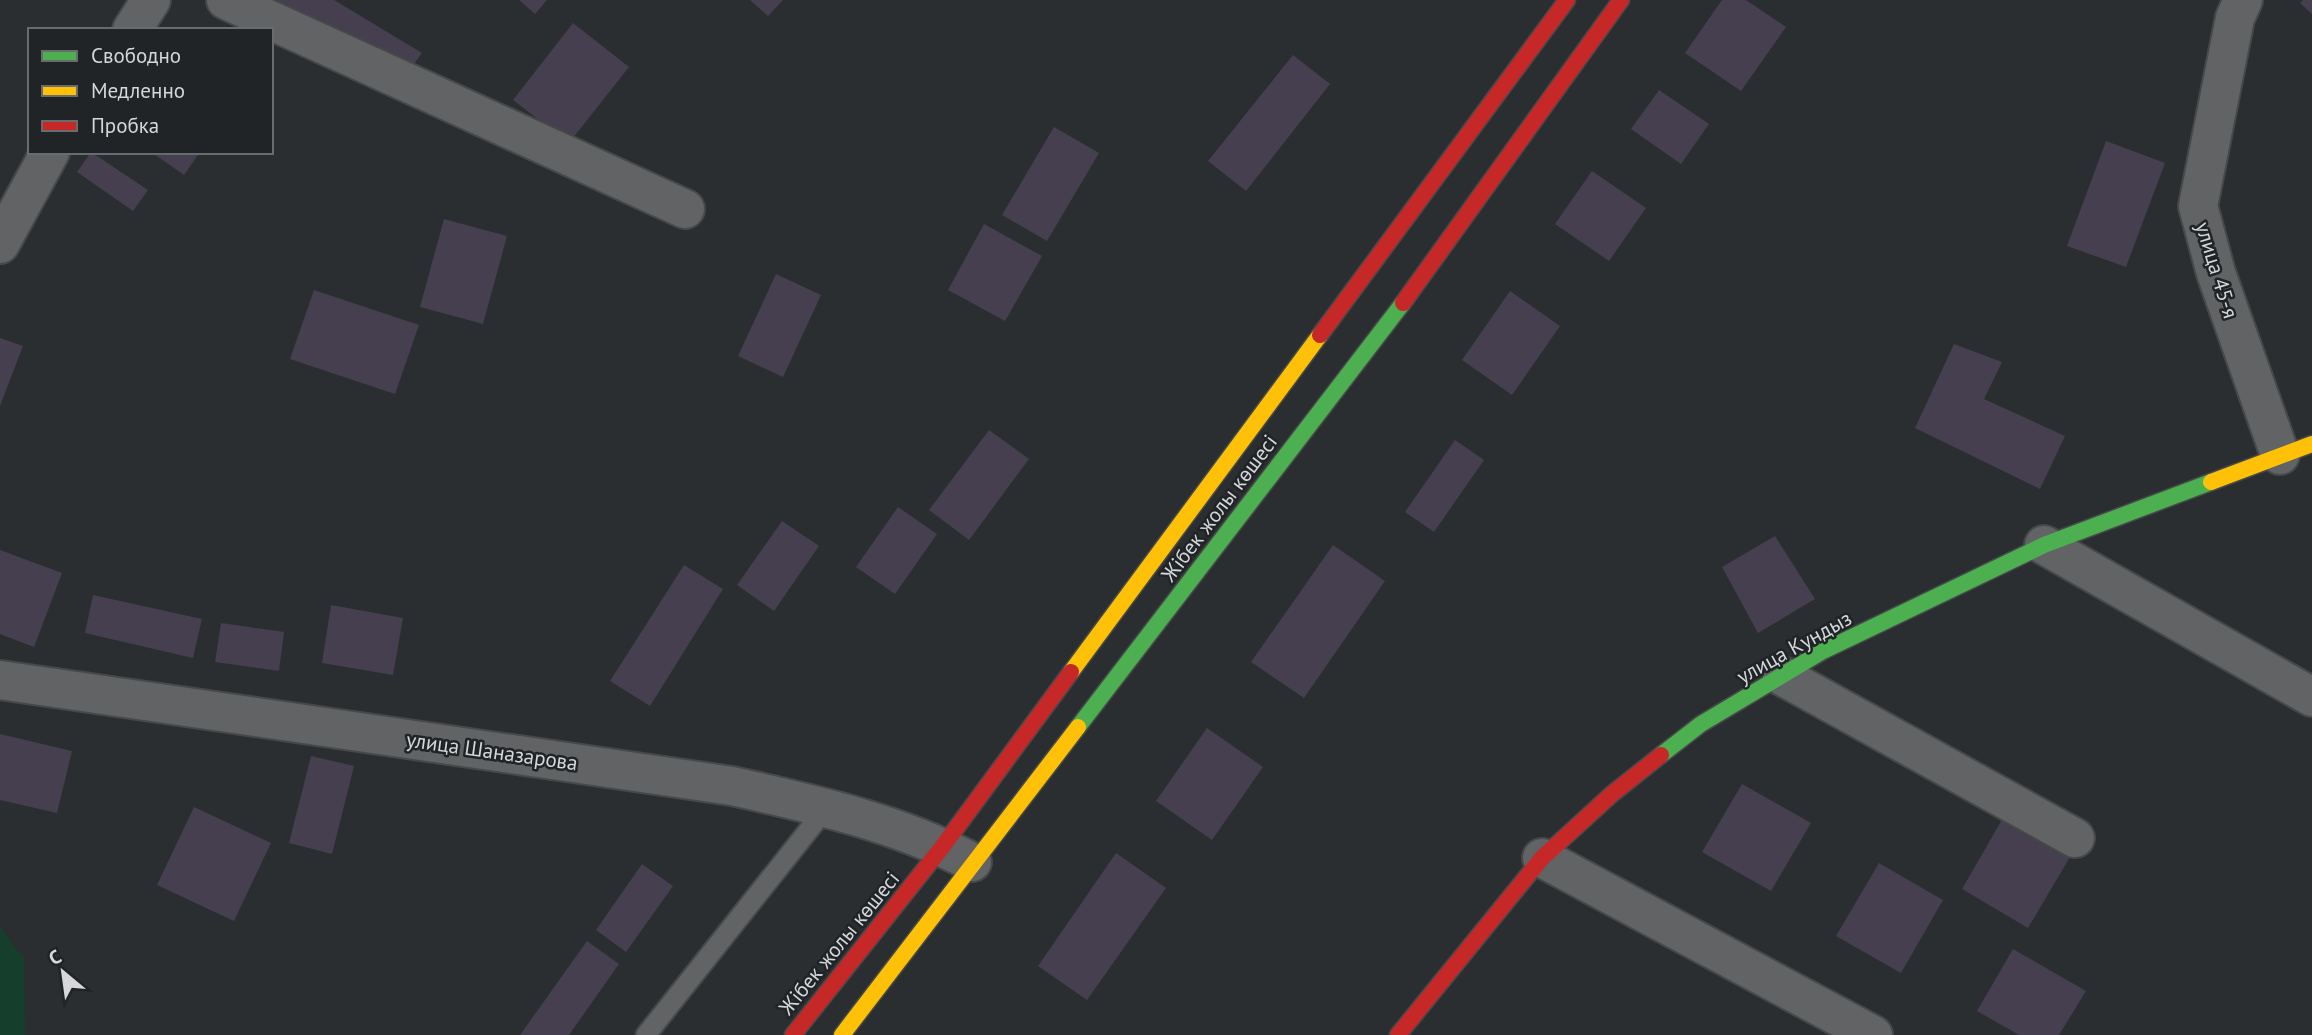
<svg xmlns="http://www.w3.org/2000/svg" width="2312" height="1035" viewBox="0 0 2312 1035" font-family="'PT Sans',sans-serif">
  <rect width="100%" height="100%" fill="#2b2e30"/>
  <path fill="#163e2d" d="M0,927L24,959L25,1035H0Z"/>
  <path fill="#453f4f" d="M263,0H334L422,53L403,79Z
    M519,0H547L535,14Z
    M750,0H783L768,16Z
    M1722,0H1746L1786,27L1741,91L1685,53Z
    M2303,0H2312V14L2300,3Z
    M573,23L629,67L569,143L513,100Z
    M1293,55L1330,84L1246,191L1208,161Z
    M1659,90L1709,124L1681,164L1631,129Z
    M1054,127L1099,153L1047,241L1002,215Z
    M2106,141L2165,163L2126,267L2067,246Z
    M91,152L148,190L133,211L77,172Z
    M151,152H200L184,175Z
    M1592,171L1646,208L1609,261L1555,224Z
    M444,219L507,236L483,324L420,307Z
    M984,224L1042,256L1005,321L948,290Z
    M776,274L821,295L783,377L738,356Z
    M314,290L419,325L395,394L290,359Z
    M1510,291L1560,326L1512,395L1462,360Z
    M0,338L23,346L0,406Z
    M1954,344L2002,362L1984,399L2065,436L2040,489L1915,428Z
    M989,430L1029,459L969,540L929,510Z
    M1455,440L1484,460L1434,532L1405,512Z
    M898,507L937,534L895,594L856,567Z
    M782,521L819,546L774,611L737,585Z
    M1775,536L1815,599L1758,633L1722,567Z
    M1333,545L1385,581L1304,698L1251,662Z
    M0,550L62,573L34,647L0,634Z
    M684,565L723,589L650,706L610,681Z
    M93,595L202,619L193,658L85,633Z
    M331,605L403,618L393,675L322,663Z
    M221,623L284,632L279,671L215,662Z
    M1207,728L1263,767L1212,840L1156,801Z
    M0,734L72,751L57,813L0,800Z
    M311,756L354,766L332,854L289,843Z
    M1742,784L1811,823L1771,891L1702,852Z
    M194,807L271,843L234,921L157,885Z
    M2003,818L2070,857L2028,928L1962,889Z
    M1116,853L1166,888L1087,1000L1038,966Z
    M1879,863L1943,900L1901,973L1836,936Z
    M642,864L673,886L626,952L596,930Z
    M587,941L619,964L569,1035H520Z
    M2013,949L2086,991L2059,1035H2019L1977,1011Z"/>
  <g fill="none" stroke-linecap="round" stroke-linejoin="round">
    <defs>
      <path id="lane" d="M646,1035L827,807"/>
      <path id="street" d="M226,0L685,209
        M2243,0L2235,18L2198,206L2216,273L2280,455
        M132,30L151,0
        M0,244L50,152
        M2044,545L2312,697
        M1782,676L2075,838
        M0,680L732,786C814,804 898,823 972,862
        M1542,858L1873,1035"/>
      <path id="fast" d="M1078,727L1403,303
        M1661,755L1701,724L1823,651L2044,545L2211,482"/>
      <path id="slow" d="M2211,482L2312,444
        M1071,672L1320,335
        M842,1035L1078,727"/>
      <path id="jam" d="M1403,303L1621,0
        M1320,335L1567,0
        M793,1035L943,846L1071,672
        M1398,1035L1542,858L1612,794L1661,755"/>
    </defs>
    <use href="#lane" stroke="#46494a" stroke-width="23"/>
    <use href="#street" stroke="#46494a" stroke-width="42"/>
    <use href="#fast" stroke="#46494a" stroke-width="19"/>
    <use href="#slow" stroke="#46494a" stroke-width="19"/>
    <use href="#jam" stroke="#46494a" stroke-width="19"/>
    <use href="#lane" stroke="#616365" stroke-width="19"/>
    <use href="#street" stroke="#616365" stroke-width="38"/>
    <use href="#fast" stroke="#4caf50" stroke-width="16"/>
    <use href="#slow" stroke="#ffc107" stroke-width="16"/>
    <use href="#jam" stroke="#c62828" stroke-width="16"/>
  </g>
  <g text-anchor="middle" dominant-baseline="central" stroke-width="5" stroke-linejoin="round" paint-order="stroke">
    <g font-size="21" fill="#d5d7da" stroke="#202427">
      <text transform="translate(2217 270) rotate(73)">улица 45-я</text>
      <text transform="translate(1219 508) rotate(-53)">Жібек жолы көшесі</text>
      <text transform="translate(1794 647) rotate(-29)">улица Кундыз</text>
      <text transform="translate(492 751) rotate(8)">улица Шаназарова</text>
      <text transform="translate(839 943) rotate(-51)">Жібек жолы көшесі</text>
    </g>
  </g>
  <rect x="28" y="28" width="245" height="126" fill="#202427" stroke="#686c6f" stroke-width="2"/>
  <rect x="42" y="51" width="35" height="10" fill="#4caf50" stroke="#686c6f" stroke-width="2"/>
  <text x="91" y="63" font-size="21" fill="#d5d7da">Свободно</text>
  <rect x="42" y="86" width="35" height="10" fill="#ffc107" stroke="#686c6f" stroke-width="2"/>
  <text x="91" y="98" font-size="21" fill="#d5d7da">Медленно</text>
  <rect x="42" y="121" width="35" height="10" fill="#c62828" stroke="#686c6f" stroke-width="2"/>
  <text x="91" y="133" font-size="21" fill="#d5d7da">Пробка</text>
  <g transform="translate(63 972) rotate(331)" stroke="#202427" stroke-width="5" paint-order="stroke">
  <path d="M0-5L12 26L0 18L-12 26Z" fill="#d5d7da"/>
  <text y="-10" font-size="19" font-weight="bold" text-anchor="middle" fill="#d5d7da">С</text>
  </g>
</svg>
